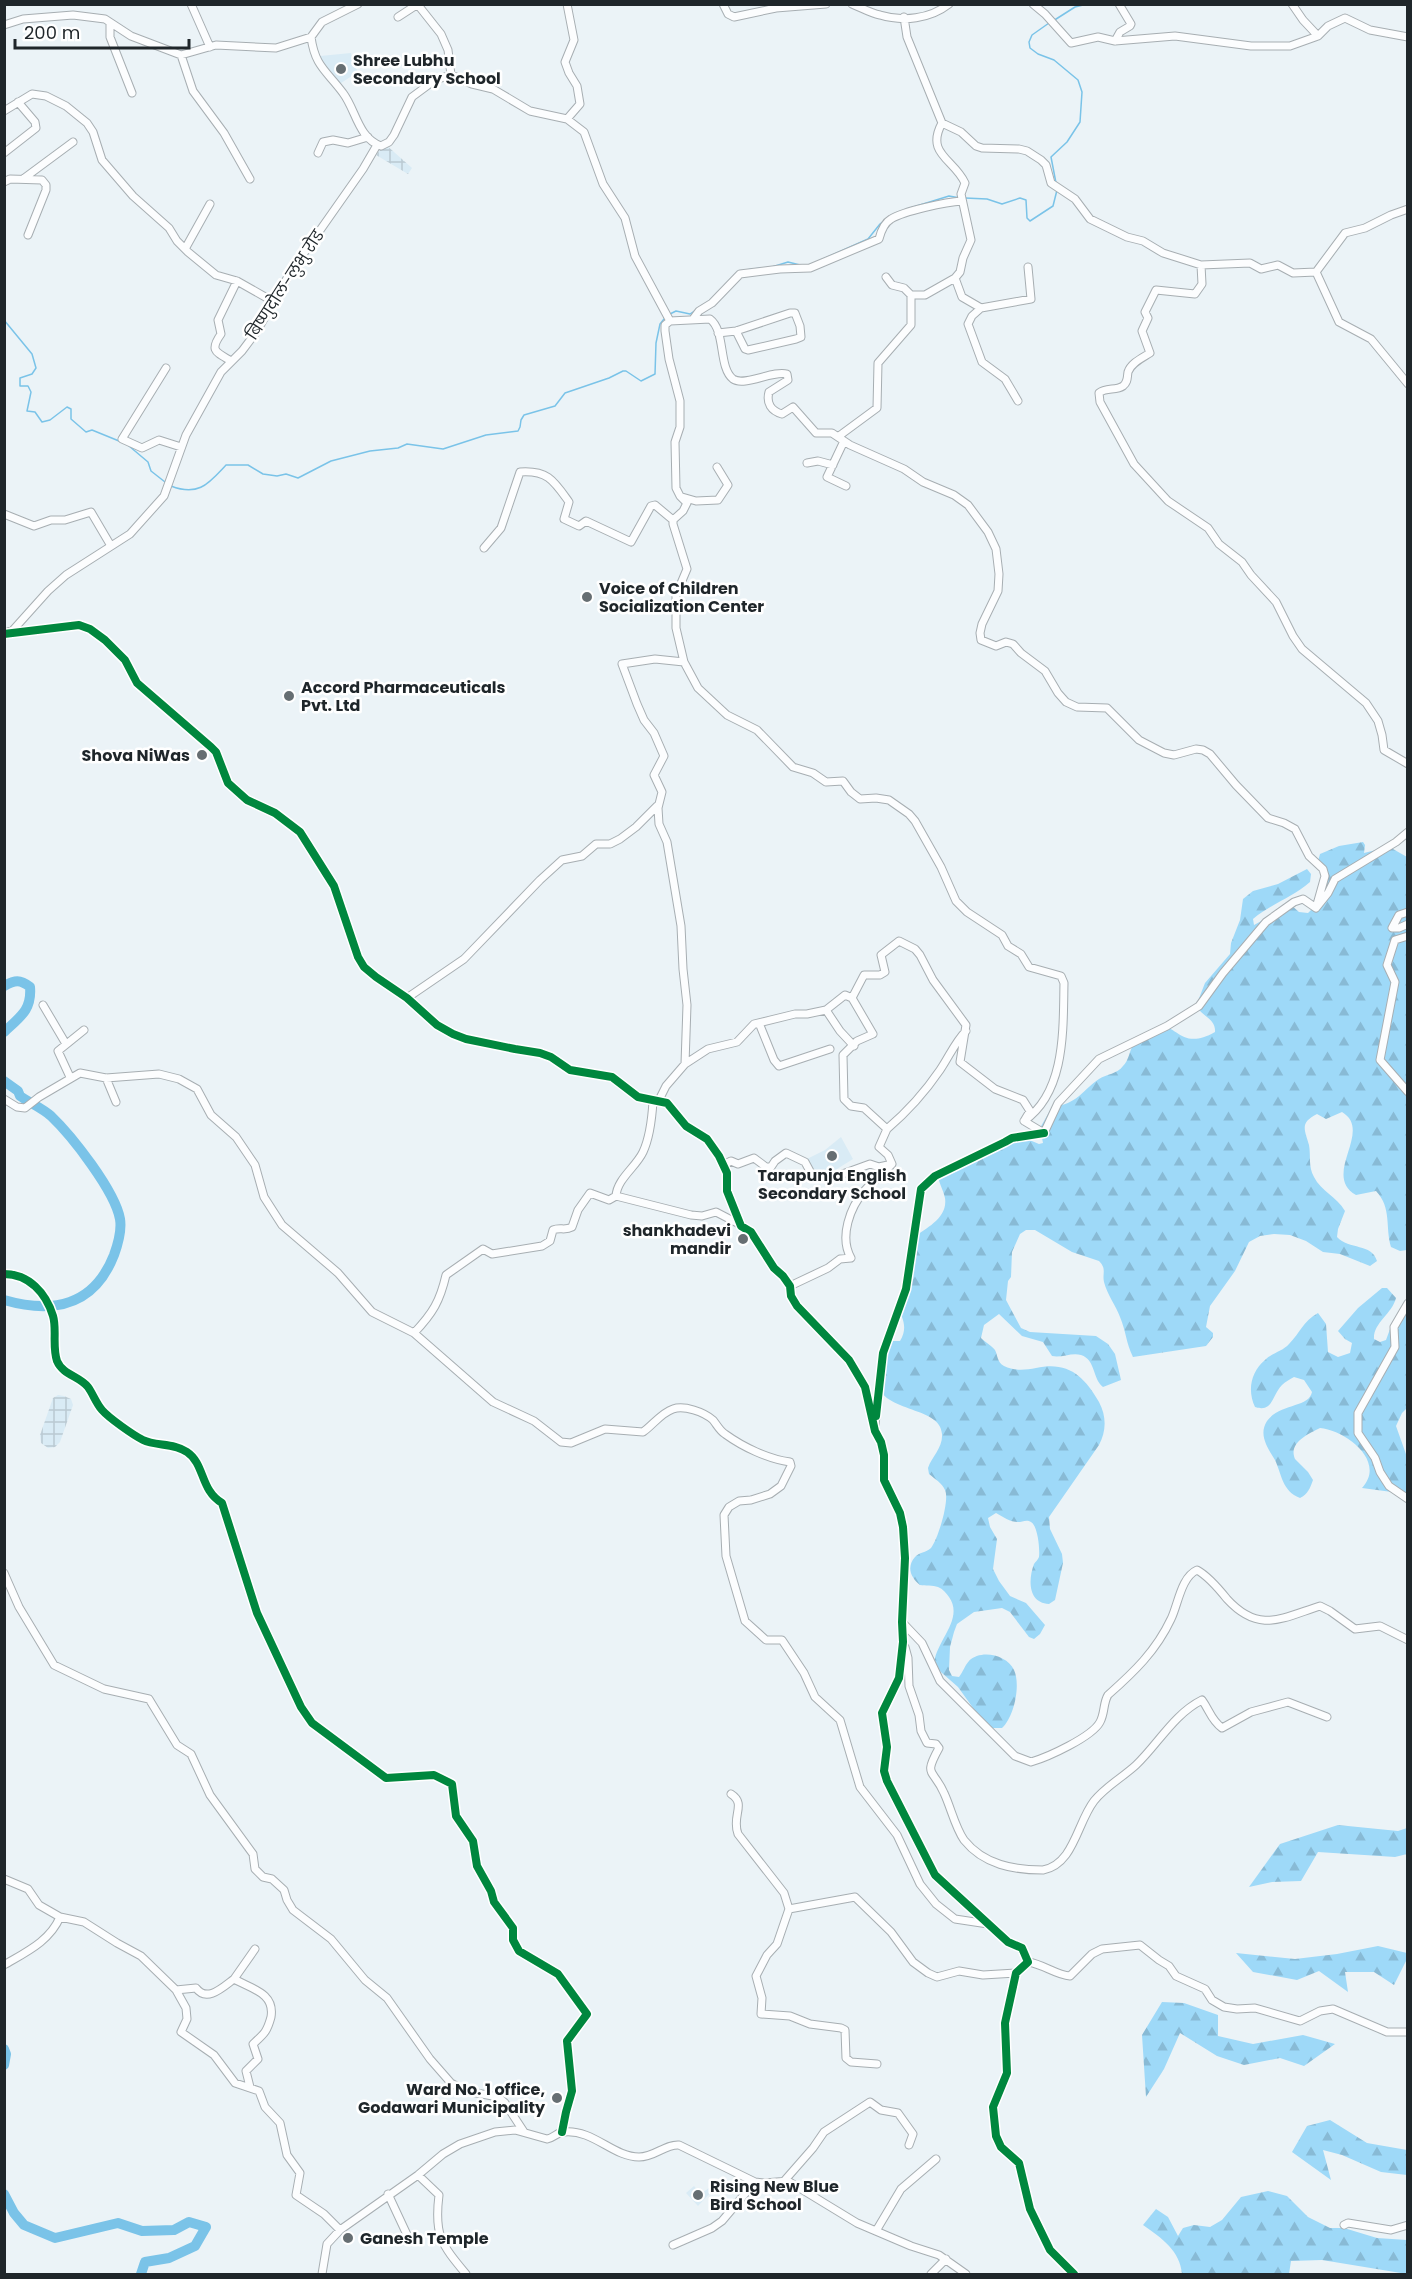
<svg xmlns="http://www.w3.org/2000/svg" width="1412" height="2279" viewBox="0 0 1412 2279" font-family="Poppins,'Noto Sans Devanagari',sans-serif">
  <defs>
    <pattern id="industrial-grid" width="8" height="8" patternUnits="userSpaceOnUse" patternTransform="scale(1.5)"><rect width="8" height="8" fill="#d9ebf5"/><path d="M0 4h8M4 0v8" fill="none" stroke="#bac9d2"/></pattern>
    <pattern id="forest-firs" width="22" height="20" patternUnits="userSpaceOnUse" patternTransform="scale(1.5)"><rect width="22" height="20" fill="#9ed9f8"/><path d="M5 1l3.5 6h-7zM16 11l3.5 6h-7z" fill="#88bad5"/></pattern>
  </defs>
  <rect width="100%" height="100%" fill="#ebf3f7"/>
  <path fill="#d9ebf5" d="M351,53L353,62L358,72L341,83L332,78L321,62L320,56Z
    M841,1137L853,1159L837,1169L839,1177L809,1176L805,1160L825,1150Z
    M694,2186L701,2194L710,2187L713,2190L698,2206L686,2193Z"/>
  <path fill="url(#industrial-grid)" d="M385,144L412,168L408,174L376,155Z
    M58,1395L64,1396L71,1399L73,1405L60,1442L55,1447L48,1448L41,1443L40,1435L53,1398Z"/>
  <path fill="url(#forest-firs)" d="M1363,842L1365,845L1364,853L1384,848L1393,849L1407,857V1250L1400,1251L1391,1247C1385,1227 1392,1208 1376,1191L1356,1195C1321,1175 1374,1131 1342,1112L1326,1119L1317,1114C1299,1123 1305,1130 1309,1145C1311,1156 1308,1166 1314,1177C1321,1191 1337,1197 1345,1211L1338,1229L1337,1237C1349,1250 1372,1243 1377,1261L1370,1266L1340,1254L1323,1252L1306,1241L1290,1235L1274,1234L1260,1236L1249,1242L1235,1271L1210,1306L1206,1327L1213,1333V1337L1206,1346L1133,1357C1126,1343 1126,1331 1120,1317C1116,1306 1107,1294 1104,1282C1102,1273 1107,1269 1099,1261L1072,1252L1035,1230H1026L1020,1234L1012,1252L1011,1277L1008,1281L1006,1300L1021,1328L1030,1332L1096,1336L1108,1344L1115,1354L1121,1380L1103,1387C1092,1378 1096,1360 1081,1355C1072,1352 1062,1358 1052,1356L1043,1342L1022,1336L999,1314L984,1325L981,1338C985,1342 992,1346 995,1350C998,1356 997,1362 1004,1366C1014,1371 1025,1370 1036,1368C1068,1361 1084,1376 1099,1402C1107,1417 1106,1432 1099,1445L1049,1517L1050,1529L1062,1554L1063,1563L1055,1600L1049,1604C1028,1603 1028,1580 1034,1564C1035,1562 1038,1560 1039,1557C1040,1550 1038,1526 1031,1522C1027,1519 1022,1522 1018,1522C1010,1522 1003,1517 996,1513L988,1518L990,1527L997,1539L993,1569L999,1581L1010,1596L1026,1603L1045,1625L1040,1634L1034,1639L1029,1637L1010,1612L1002,1608L974,1612L957,1624L954,1632L950,1647L949,1670L952,1676L959,1677C963,1672 965,1665 969,1661C981,1649 1007,1655 1014,1670C1021,1685 1014,1717 1002,1728H993L986,1726L958,1687L934,1666C934,1642 965,1620 949,1597C946,1593 943,1589 938,1587C933,1585 925,1586 920,1585C911,1578 906,1567 915,1557C919,1552 926,1553 931,1548C938,1539 950,1500 945,1490C942,1483 935,1479 929,1474L928,1468C932,1456 943,1448 942,1434C941,1404 874,1414 877,1376C878,1365 887,1351 890,1341H900C908,1328 903,1318 897,1306L914,1237C926,1228 948,1218 945,1198C943,1188 937,1181 938,1171L1005,1139H1027L1039,1144L1043,1143L1040,1128L1052,1107C1079,1103 1079,1093 1099,1079C1107,1074 1117,1074 1123,1066C1129,1060 1129,1052 1133,1045C1136,1038 1148,1031 1155,1028C1175,1018 1179,1053 1215,1032C1216,1019 1203,1017 1196,1006L1205,983L1230,954L1231,943L1240,920L1243,899L1253,891L1278,884L1307,869L1311,874L1310,882C1293,897 1271,904 1253,919L1254,925L1291,905L1299,912L1308,913L1315,906L1328,879V876L1317,865L1320,854L1339,846Z
    M1382,1288H1387L1396,1298C1392,1314 1373,1323 1374,1339L1380,1342L1386,1340L1393,1321L1407,1308V1408L1402,1413L1396,1426L1407,1457V1494L1362,1488C1387,1461 1345,1430 1320,1428C1308,1434 1288,1443 1295,1459L1308,1472L1313,1480C1310,1488 1308,1494 1300,1498C1282,1491 1282,1475 1275,1460C1268,1448 1258,1435 1267,1421C1280,1403 1309,1408 1312,1392L1304,1380L1294,1377C1290,1379 1285,1382 1282,1385C1272,1395 1273,1413 1255,1407C1247,1390 1251,1372 1265,1360C1272,1353 1283,1351 1289,1344C1300,1333 1303,1321 1318,1313L1326,1324L1328,1352L1338,1357L1350,1353L1352,1343L1345,1339L1338,1331L1358,1308Z
    M1338,1825L1398,1831L1407,1828V1854L1395,1857L1318,1852L1301,1881L1272,1882L1249,1887L1280,1844Z
    M1378,1946L1407,1953V1959L1394,1985L1374,1972H1345L1348,1992L1319,1971L1297,1980L1253,1972L1236,1953L1295,1959L1337,1954Z
    M1162,2002L1184,2003L1218,2015V2036L1253,2044L1303,2035L1335,2044L1304,2066L1280,2058L1244,2065L1217,2056L1180,2033L1164,2069L1146,2097L1142,2035Z
    M1330,2120L1367,2143L1407,2150V2175L1381,2172L1342,2155L1323,2150L1331,2180L1292,2152L1307,2126Z
    M1268,2191L1287,2196L1308,2217L1330,2228H1344L1377,2238L1407,2240V2274L1322,2260L1291,2261L1289,2274H1182C1180,2251 1162,2238 1143,2225L1156,2209L1168,2217L1178,2236L1183,2228L1194,2225L1210,2227L1222,2220L1241,2197Z"/>
  <g fill="none" stroke-linecap="round" stroke-linejoin="round">
    <path stroke="#7ac3e8" stroke-width="1.5" d="M1053,21L1075,7L1087,4
      M1049,23L1032,35L1029,42L1030,48L1038,54L1054,60L1078,80L1082,92L1080,122L1067,142L1051,157L1056,183
      M965,198L987,199L1002,204L1020,198L1026,200L1027,218L1030,221L1053,206L1057,190
      M907,209L949,196L960,198
      M821,260L868,239L880,224L889,217
      M772,267L788,262L800,265
      M746,270L762,268
      M670,314L676,311L690,314L696,310
      M4,320L32,354L36,368L32,374L20,378V386H28L31,392L27,411L35,412L42,422L50,420L67,407L71,409V419L86,432L92,430L119,441
      M129,446L148,462L151,471L165,482
      M171,486C199,497 209,483 226,465H248L263,474L277,476L286,474L298,478L331,461L370,451L398,448L407,444L443,449L486,435L518,431L520,427L521,420L524,415L555,406L565,393L609,378L623,371H626L641,381L655,374L656,343L660,324L664,319"/>
    <path stroke="#7ac3e8" stroke-width="10" d="M4,986C15,980 20,979 30,987C32,1010 20,1017 4,1032
      M4,1081L18,1091L20,1096C30,1103 42,1108 51,1116C72,1136 115,1191 120,1219C122,1231 118,1244 114,1255C94,1306 53,1314 4,1300
      M4,2049L6,2054L4,2065
      M4,2194L14,2213L24,2225L55,2238L118,2223L142,2231L174,2230L189,2222L206,2227L195,2246L169,2258L145,2262L141,2274"/>
    <defs>
      <path id="minor" d="M191,4L210,47
        M567,4L574,40L565,62L569,73L577,86L580,104L567,119
        M723,4L728,14L734,17L776,8L826,4
        M852,4C862,8 870,13 880,15C903,22 930,19 949,4
        M1033,4L1045,14L1071,43L1098,37L1115,41L1175,36L1251,46H1290L1318,36L1328,26L1345,18L1370,30L1408,37
        M1292,4L1303,20L1318,36
        M418,5L441,34L448,50L451,75
        M398,17L418,4
        M904,17L907,37L942,123L961,132L976,146L982,148L1019,149L1027,151L1041,160L1046,165L1051,183L1075,199L1090,219L1127,237L1143,241L1163,253L1201,265L1250,263L1261,269L1278,265L1293,273L1316,272L1339,322L1371,339L1408,384
        M110,23V37L132,93
        M4,25L23,19L73,15L105,19L131,36L181,55L216,45L276,48L311,37C315,67 327,71 343,93C356,110 358,138 381,146L389,142L394,135L412,97L435,80L451,75L472,84L493,89L530,111L567,119L584,132L603,184L625,218L635,256L670,321
        M311,37L322,22L358,4
        M1115,41L1120,32L1130,26L1131,24L1119,4
        M181,55L193,91L224,133L250,179
        M4,111L32,94L46,96L66,106L87,123L93,132L102,160L133,196L169,228L177,241L188,252L216,275L237,281L274,302
        M4,153L36,128L35,122L18,102
        M318,153L323,142L333,140L348,143L368,137
        M23,179L73,142
        M4,182L10,179L42,180L46,185V190L28,235
        M185,249L210,204
        M1201,265L1202,284L1195,294L1156,290L1145,312L1148,318L1142,331L1150,353C1142,358 1131,363 1128,372C1127,378 1128,382 1123,386C1116,391 1106,387 1099,393L1100,402L1134,464L1168,501L1208,528L1219,544L1242,562L1251,575L1276,602L1293,636L1302,649L1366,703L1378,721L1382,735L1384,750L1408,764
        M1316,272L1345,233L1365,228L1391,215L1408,209
        M886,277L892,285L904,288L911,295H925L955,278L960,272L963,258L971,240L961,194L965,183C954,159 925,154 942,123
        M955,278L962,297L981,308L1031,299L1028,267
        M981,308L972,316L968,324L982,362L1005,379L1018,401
        M693,319L699,311L712,303L740,274L780,269L810,268L879,239C881,231 884,223 891,219C904,211 946,202 962,201
        M670,321L710,319C726,331 718,367 733,379C744,387 773,370 787,374L788,380L769,392C766,403 771,411 782,414L793,407L816,433H832L850,445L904,469L923,482L954,495L968,505L988,532L996,549L999,574L998,591L982,624L980,633L981,640L996,646L1006,642L1013,644L1021,653L1045,671L1058,693L1066,702L1077,707L1107,708L1139,740L1164,753L1174,755L1196,749L1203,750L1210,754L1236,785L1268,818L1284,823L1295,829L1309,856L1323,869L1325,876L1316,908
        M670,321L665,325V331L669,359L680,401V427L675,442L676,488L680,496L687,503L683,511L673,520V524L687,569L676,595V628L684,662L698,688L727,715L757,730L793,767L813,773L826,782L843,781L851,792L860,799L876,798L889,800L909,814L915,821L941,867L956,901L967,912L1002,935L1008,946L1021,954L1029,967L1061,976L1064,983C1063,1029 1066,1092 1024,1121
        M718,333L736,331L790,313H795L800,326L801,337L796,339L748,350L745,349L736,331
        M231,361C216,352 209,351 221,334L218,320L237,281
        M166,368L122,439L142,448L159,440L181,447
        M839,436L877,408L878,363L911,325V295
        M844,441L827,477L846,486
        M807,463L818,461L833,465
        M682,497L696,501L718,500L728,485L717,467
        M4,514L34,526L51,520H65L91,512L111,546
        M484,548L501,528L520,472C548,470 554,481 569,502L564,519L579,526L586,521L631,542L651,506L655,505L673,520
        M6,633L13,630L48,591L66,575L130,534L164,496L186,435L221,372L242,351L257,331L290,273L363,169L377,145
        M4,634L79,625L90,629L105,640L125,660L137,683L211,747L216,752L228,783L247,800L275,813L300,832L334,886L358,957L364,967L376,977L407,998L437,1025L453,1034L466,1039L515,1049L540,1053L551,1057L570,1070L612,1077L638,1097L667,1103L686,1126L707,1139L719,1156L727,1173V1191L741,1226L751,1232L774,1268L783,1276L790,1286L791,1296L797,1306L849,1360L865,1387L875,1431L881,1442L884,1455V1480L900,1513L903,1527L905,1558L902,1622L903,1642L899,1678L882,1713L887,1747L884,1771L887,1781L935,1875L1008,1942L1022,1948L1028,1962L1016,1973L1005,2023L1007,2073L993,2107L996,2136L1001,2147L1019,2163L1030,2209L1050,2250L1074,2274
        M684,662L655,659L622,664L637,704L644,720L654,733L664,756L654,775L662,792L658,808L659,824L667,842L681,926L683,969L687,1005L685,1064
        M1408,912L1399,915L1392,928H1399L1408,924
        M1408,936L1395,940L1387,965L1395,982L1380,1060L1408,1092
        M407,998L464,959L540,880L562,860L582,856L596,844H610L620,839L636,827L657,806
        M852,998L873,1034L857,1041L843,1055L844,1099L851,1106L864,1108L887,1129L879,1147L888,1155L892,1164L889,1167
        M43,1005L66,1044
        M826,1010L840,1031L854,1046
        M759,1023L774,1060L779,1066L830,1049
        M70,1077L58,1051L84,1030
        M106,1078L116,1102
        M4,1099L17,1107L25,1108L39,1097L80,1073L106,1078L159,1074L179,1079L197,1089L211,1115L236,1137L255,1165L264,1197L282,1225L338,1273L372,1312L414,1333C433,1313 440,1301 446,1275L483,1249L492,1254L542,1246L550,1241L553,1230C560,1227 565,1231 572,1227L578,1210L590,1193L609,1200L616,1196C617,1179 636,1167 643,1152C650,1137 652,1118 653,1101
        M658,1102L666,1086L685,1064L708,1049L737,1042L754,1024L795,1014H807L826,1010L845,995L852,998L864,975H880L885,972L881,955L899,941L915,949L920,955L933,980L966,1025L960,1062L995,1089L1023,1100L1030,1111L1024,1121L1044,1133
        M887,1129C907,1112 925,1092 940,1070C949,1057 955,1042 966,1031
        M1044,1133L1058,1103L1099,1059L1167,1026L1199,1006L1223,973L1266,922L1294,902L1303,899L1316,908L1328,893L1335,879L1396,842L1408,832
        M723,1165L731,1161L738,1164L754,1158L766,1167H771L775,1161L786,1153L805,1162L812,1175L837,1176L870,1164L879,1167L888,1165L889,1167C882,1177 873,1181 865,1190C850,1207 839,1237 851,1258L840,1259L828,1268L790,1286
        M616,1196L691,1215L702,1216L716,1212L741,1225
        M4,1274C29,1274 46,1293 53,1316C57,1329 52,1346 57,1361C63,1375 79,1376 88,1387C93,1394 96,1403 102,1410C109,1418 133,1435 143,1440C155,1446 175,1443 187,1452C205,1464 200,1490 222,1503L257,1613L301,1707L312,1723L386,1778L434,1775L452,1784L456,1816L473,1841L477,1866L491,1891L494,1902L513,1928V1940L519,1951L558,1974L587,2014L567,2041L572,2091L566,2112L562,2132
        M1408,1303L1394,1327L1395,1347L1358,1413V1433L1375,1458L1380,1472L1389,1486L1408,1499
        M414,1333L493,1402L534,1421L561,1442L571,1443L605,1429L643,1432C653,1425 661,1413 673,1409C684,1405 704,1412 713,1420C717,1425 720,1431 725,1434C743,1447 768,1459 790,1462L791,1466L781,1486L770,1494L751,1500L739,1501L729,1507L724,1515L726,1556L745,1621L766,1640H782L804,1673L815,1697L840,1720L860,1787L897,1835L920,1884L936,1904L955,1919L988,1924
        M875,1425L883,1353L906,1289L921,1189L935,1176L1005,1142L1012,1138L1044,1133
        M4,1573L19,1607L54,1665L104,1689L149,1699L177,1745L191,1754L210,1795L253,1854L255,1869L263,1877L272,1879L284,1890L287,1900L293,1910L331,1939L365,1980L387,1998L430,2059L451,2083L466,2091L498,2097L505,2103L524,2132
        M902,1622L922,1643L940,1681L1015,1756L1031,1762C1048,1757 1092,1737 1100,1722C1105,1713 1103,1703 1108,1695C1134,1672 1156,1651 1171,1619C1178,1605 1181,1577 1197,1570C1208,1576 1219,1589 1227,1599C1259,1634 1282,1618 1320,1606L1330,1611L1355,1629L1380,1626L1408,1640
        M905,1647L908,1658L909,1686L919,1715L921,1731L927,1743L936,1744L939,1748C923,1777 933,1768 944,1793C951,1808 955,1827 964,1840C984,1865 1014,1870 1043,1870C1074,1864 1077,1823 1094,1801C1105,1787 1123,1777 1136,1765C1158,1744 1174,1714 1202,1700C1210,1711 1211,1720 1222,1728L1251,1712L1288,1702L1327,1717
        M731,1794C747,1804 731,1816 738,1834L784,1893L789,1909
        M4,1879L28,1889L39,1905L60,1917L84,1922L117,1943L141,1956L176,1990L186,2008L187,2019L181,2032L214,2055L235,2083L259,2091L265,2107L280,2123L287,2155L300,2173L296,2195L324,2214L340,2230
        M1028,1962C1043,1964 1056,1975 1070,1976L1092,1954L1102,1949L1140,1945L1159,1960L1169,1966L1176,1976L1205,1989L1212,2000L1224,2007L1237,2009L1255,2008L1300,2021L1320,2011L1333,2009L1387,2032H1408
        M4,1965C26,1952 50,1941 60,1917
        M176,1990L196,1988C207,2003 223,1987 234,1979
        M877,2064L851,2062L846,2058L845,2030L841,2028L810,2024L790,2016L761,2014L762,1998L756,1976L767,1955L777,1944L789,1909L855,1897L891,1932L913,1962L928,1973L937,1977L959,1971L983,1975L1016,1973
        M250,2087L246,2071L258,2059L253,2044C264,2034 267,2032 271,2017C275,1993 252,1989 234,1979L255,1949
        M418,2175L439,2195C434,2235 441,2244 466,2274
        M785,2180L813,2148L824,2132L870,2102L881,2110L898,2113L913,2134L909,2145
        M388,2194L409,2239
        M1344,2225L1348,2223L1391,2230L1408,2225
        M876,2231L901,2189L936,2159
        M673,2245L712,2228L722,2221L755,2182
        M322,2274L327,2244L340,2230L418,2175L443,2154L460,2144L495,2132L515,2130L547,2139C554,2138 557,2132 564,2132C593,2129 613,2157 639,2157C655,2157 665,2144 679,2145L755,2182L765,2183L788,2181L857,2223L911,2246L939,2255L966,2274
        M931,2274L946,2259"/>
    </defs>
    <use href="#minor" stroke="#a7aeb2" stroke-width="9"/>
    <use href="#minor" stroke="#fcfdfe" stroke-width="7"/>
    <defs>
      <path id="cycleway" d="M4,634L79,625L90,629L105,640L125,660L137,683L211,747L216,752L228,783L247,800L275,813L300,832L334,886L358,957L364,967L376,977L407,998L437,1025L453,1034L466,1039L515,1049L540,1053L551,1057L570,1070L612,1077L638,1097L667,1103L686,1126L707,1139L719,1156L727,1173V1191L741,1226L751,1232L774,1268L783,1276L790,1286L791,1296L797,1306L849,1360L865,1387L875,1431L881,1442L884,1455V1480L900,1513L903,1527L905,1558L902,1622L903,1642L899,1678L882,1713L887,1747L884,1771L887,1781L935,1875L1008,1942L1022,1948L1028,1962L1016,1973L1005,2023L1007,2073L993,2107L996,2136L1001,2147L1019,2163L1030,2209L1050,2250L1074,2274
        M4,1274C29,1274 46,1293 53,1316C57,1329 52,1346 57,1361C63,1375 79,1376 88,1387C93,1394 96,1403 102,1410C109,1418 133,1435 143,1440C155,1446 175,1443 187,1452C205,1464 200,1490 222,1503L257,1613L301,1707L312,1723L386,1778L434,1775L452,1784L456,1816L473,1841L477,1866L491,1891L494,1902L513,1928V1940L519,1951L558,1974L587,2014L567,2041L572,2091L566,2112L562,2132
        M876,1416L883,1353L906,1289L921,1189L935,1176L1005,1142L1012,1138L1044,1133"/>
    </defs>
    <use href="#cycleway" stroke="#fff" stroke-width="11"/>
    <use href="#cycleway" stroke="#00873e" stroke-width="8"/>
  </g>
  <g fill="#666e72" stroke="#fff" stroke-width="2">
    <circle cx="341" cy="69" r="6"/>
    <circle cx="587" cy="597" r="6"/>
    <circle cx="289" cy="696" r="6"/>
    <circle cx="202" cy="755" r="6"/>
    <circle cx="832" cy="1156" r="6"/>
    <circle cx="743" cy="1239" r="6"/>
    <circle cx="557" cy="2098" r="6"/>
    <circle cx="698" cy="2195" r="6"/>
    <circle cx="348" cy="2238" r="6"/>
  </g>
  <g text-anchor="middle" dominant-baseline="central" stroke-width="5" stroke-linejoin="round" paint-order="stroke">
    <g font-size="16" font-weight="bold" fill="#1f262a" stroke="#fff" text-anchor="start">
      <text x="353" y="60">Shree Lubhu<tspan x="353" dy="18">Secondary School</tspan></text>
      <text x="599" y="588">Voice of Children<tspan x="599" dy="18">Socialization Center</tspan></text>
      <text x="301" y="687">Accord Pharmaceuticals<tspan x="301" dy="18">Pvt. Ltd</tspan></text>
      <text x="190" y="755" text-anchor="end">Shova NiWas</text>
      <text x="832" y="1175" text-anchor="middle">Tarapunja English<tspan x="832" dy="18">Secondary School</tspan></text>
      <text x="731" y="1230" text-anchor="end">shankhadevi<tspan x="731" dy="18">mandir</tspan></text>
      <text x="545" y="2089" text-anchor="end">Ward No. 1 office,<tspan x="545" dy="18">Godawari Municipality</tspan></text>
      <text x="710" y="2186">Rising New Blue<tspan x="710" dy="18">Bird School</tspan></text>
      <text x="360" y="2238">Ganesh Temple</text>
    </g>
    <g font-size="16" fill="#1f262a" stroke="#fff">
      <text transform="translate(285 285) rotate(-57)">बिष्णुदोल-लुभु रोड</text>
    </g>
  </g>
  <rect width="1412" height="2279" fill="none" stroke="#1f262a" stroke-width="12"/>
  <path d="M15 39v9h174v-9" fill="none" stroke="#1f262a" stroke-width="3"/>
  <text x="24" y="39" font-size="18" fill="#1f262a" stroke="#ffffff" stroke-width="4.5" paint-order="stroke">200 m</text>
</svg>
